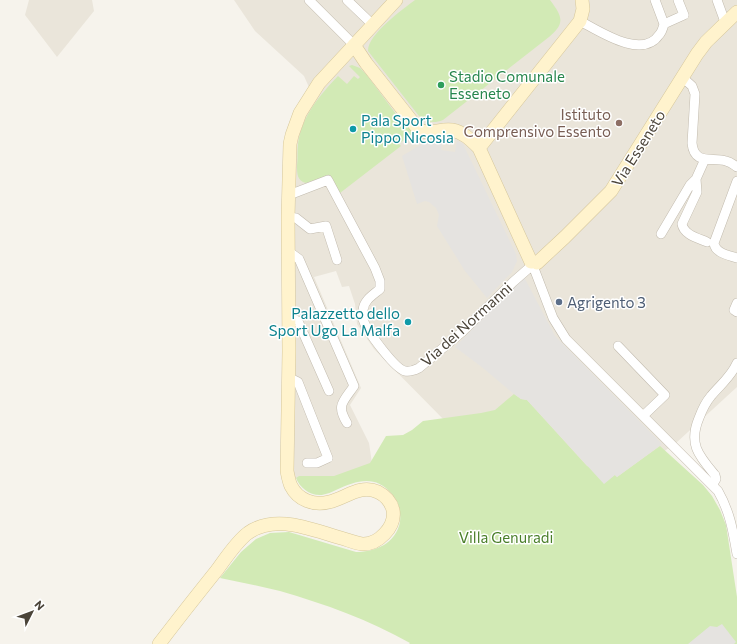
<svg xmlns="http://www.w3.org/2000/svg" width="737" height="644" viewBox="0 0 737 644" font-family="Commissioner,sans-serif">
  <rect width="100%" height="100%" fill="#f6f3ec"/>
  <path fill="#eae5da" d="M29,0H92L94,11L57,57L25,15Z
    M234,0H737V387L676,443L608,490L447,423L374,349L357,324L355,304L349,286L342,287L336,271L314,277L361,388L350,405L369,443L372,463L332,479L294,478V279L296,138L312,94L304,76L255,31Z"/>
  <path fill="#d2eab5" d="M415,0H550C562,16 566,23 549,37L443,120C433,124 427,122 419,116L368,51C368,34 402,10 415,0Z
    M352,65L360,68L366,74L399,118L414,132L399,144L401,146L340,193L330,175L306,183C297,181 297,173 297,166C298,159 297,151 298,144C302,116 319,96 338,76L347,84L354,76L358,79L360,77L349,66Z
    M514,394L521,399L527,400L587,466L615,475L617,477L660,446L703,485L712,496L720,510L726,525L737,597V644H409L410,643C369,620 325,604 280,591C260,586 240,582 220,578L241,552L256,539L270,533L289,532L356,552C376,552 396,543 400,522C401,511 399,502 392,494C375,474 356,481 336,490C332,492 327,494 322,495C310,496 300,488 296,478L299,476H334L370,463L386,436L403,435L412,430L423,421L481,413L495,410Z"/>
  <path fill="#e5e3e0" d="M442,138L441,150L455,152L457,141L463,144L516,254L517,261L512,272L487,298L465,271L437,226L439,215L436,208L429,202L425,201L417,204L402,156L429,140Z
    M524,277L555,336L662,444L617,477L615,475L604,484L527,400L521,399L514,394L483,368L455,347Z
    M722,624L736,642L734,644H688L710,626L717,627Z"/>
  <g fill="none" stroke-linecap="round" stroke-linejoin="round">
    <defs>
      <path id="street" d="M309,0L354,45
        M347,0L373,25
        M655,0L664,24
        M717,0L725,22
        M580,21C599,31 642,60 659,35C662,32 663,28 664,24
        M664,24L684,15L678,0
        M682,77L692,86L695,94L692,143C694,165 711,157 726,161C731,162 734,165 737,167
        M705,159L696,179L697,192L682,224C684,235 698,238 707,242
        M737,181L714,243C715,253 728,255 737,258
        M289,195L328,180L375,268L380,281V289C373,295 364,300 363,310C362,314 362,318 364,322C368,332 395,369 405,371C410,372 415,370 419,368L462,332L513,282L529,268
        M288,217L296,218L310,229L326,226L337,260
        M661,234L690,185L696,179
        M288,251L299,259L354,386C343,402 336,405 347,423
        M535,271L553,318L566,339L718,491C730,512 733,531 737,554
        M737,303L734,310L737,312
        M289,317L298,321L329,391
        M618,346L665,395L643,416
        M288,377L298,382L328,458L317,463H307
        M713,484L716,479L715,475C699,456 688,444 699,418C702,410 705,403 711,396C720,385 731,377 737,363"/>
      <path id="secondary" d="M354,45L366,63L418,129C429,136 440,128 452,130C463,132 471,140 479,148L531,262
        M479,148L580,21L583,9L582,0
        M537,263L565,237L611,191L697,54L706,42L737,12
        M159,644C178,619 197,595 217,570C226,558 236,542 248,533C276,513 312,530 341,538C348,540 355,543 362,544C378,545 396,527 393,510C391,502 386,496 378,492C360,484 346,498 329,502C314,506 298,500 291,486C289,482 288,476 287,471L289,351L288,217L290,144L292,135L300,113L319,83L396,0"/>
    </defs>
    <use href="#street" stroke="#c2bbae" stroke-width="10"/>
    <use href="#secondary" stroke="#d6c79b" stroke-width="14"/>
    <use href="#street" stroke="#fff" stroke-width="9"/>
    <use href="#secondary" stroke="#fff3cd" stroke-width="13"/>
  </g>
  <circle fill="#2e9e5b" stroke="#fff" stroke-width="1.5" cx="441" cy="85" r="4"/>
  <circle fill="#8d6e63" stroke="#fff" stroke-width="1.5" cx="619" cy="123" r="4"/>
  <g fill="#0f9aa8" stroke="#fff" stroke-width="1.5">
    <circle cx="353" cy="129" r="4"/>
    <circle cx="408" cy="322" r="4"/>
  </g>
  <circle fill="#5c6f8a" stroke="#fff" stroke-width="1.5" cx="559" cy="302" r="4"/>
  <g text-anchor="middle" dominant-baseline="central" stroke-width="3" stroke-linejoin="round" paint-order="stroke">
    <g font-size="15" fill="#27864d" stroke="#fff" text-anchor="start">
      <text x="449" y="76">Stadio Comunale<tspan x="449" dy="17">Esseneto</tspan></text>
    </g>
    <g font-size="15" fill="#785e54" stroke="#fff" text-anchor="end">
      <text x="611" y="114">Istituto<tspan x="611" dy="17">Comprensivo Essento</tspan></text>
    </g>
    <g font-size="15" fill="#0d838f" stroke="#fff" text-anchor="start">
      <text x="361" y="120">Pala Sport<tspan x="361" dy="17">Pippo Nicosia</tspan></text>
      <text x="400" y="313" text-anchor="end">Palazzetto dello<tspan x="400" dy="17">Sport Ugo La Malfa</tspan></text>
    </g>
    <g font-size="15" fill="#4b4439" stroke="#fff">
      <text transform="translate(638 148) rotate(-58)">Via Esseneto</text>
      <text transform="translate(466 324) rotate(-42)">Via dei Normanni</text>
    </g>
    <g font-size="15" fill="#4e5e75" stroke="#fff" text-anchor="start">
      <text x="567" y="302">Agrigento 3</text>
    </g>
    <g font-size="15" fill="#4a7f2a" stroke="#fff">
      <text x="506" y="537">Villa Genuradi</text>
    </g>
  </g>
  <g transform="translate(32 612) rotate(48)" stroke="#ffffff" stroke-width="3" paint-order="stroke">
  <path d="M0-3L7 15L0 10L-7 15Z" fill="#4b4439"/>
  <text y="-6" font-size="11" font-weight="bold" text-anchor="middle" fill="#4b4439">N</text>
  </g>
</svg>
